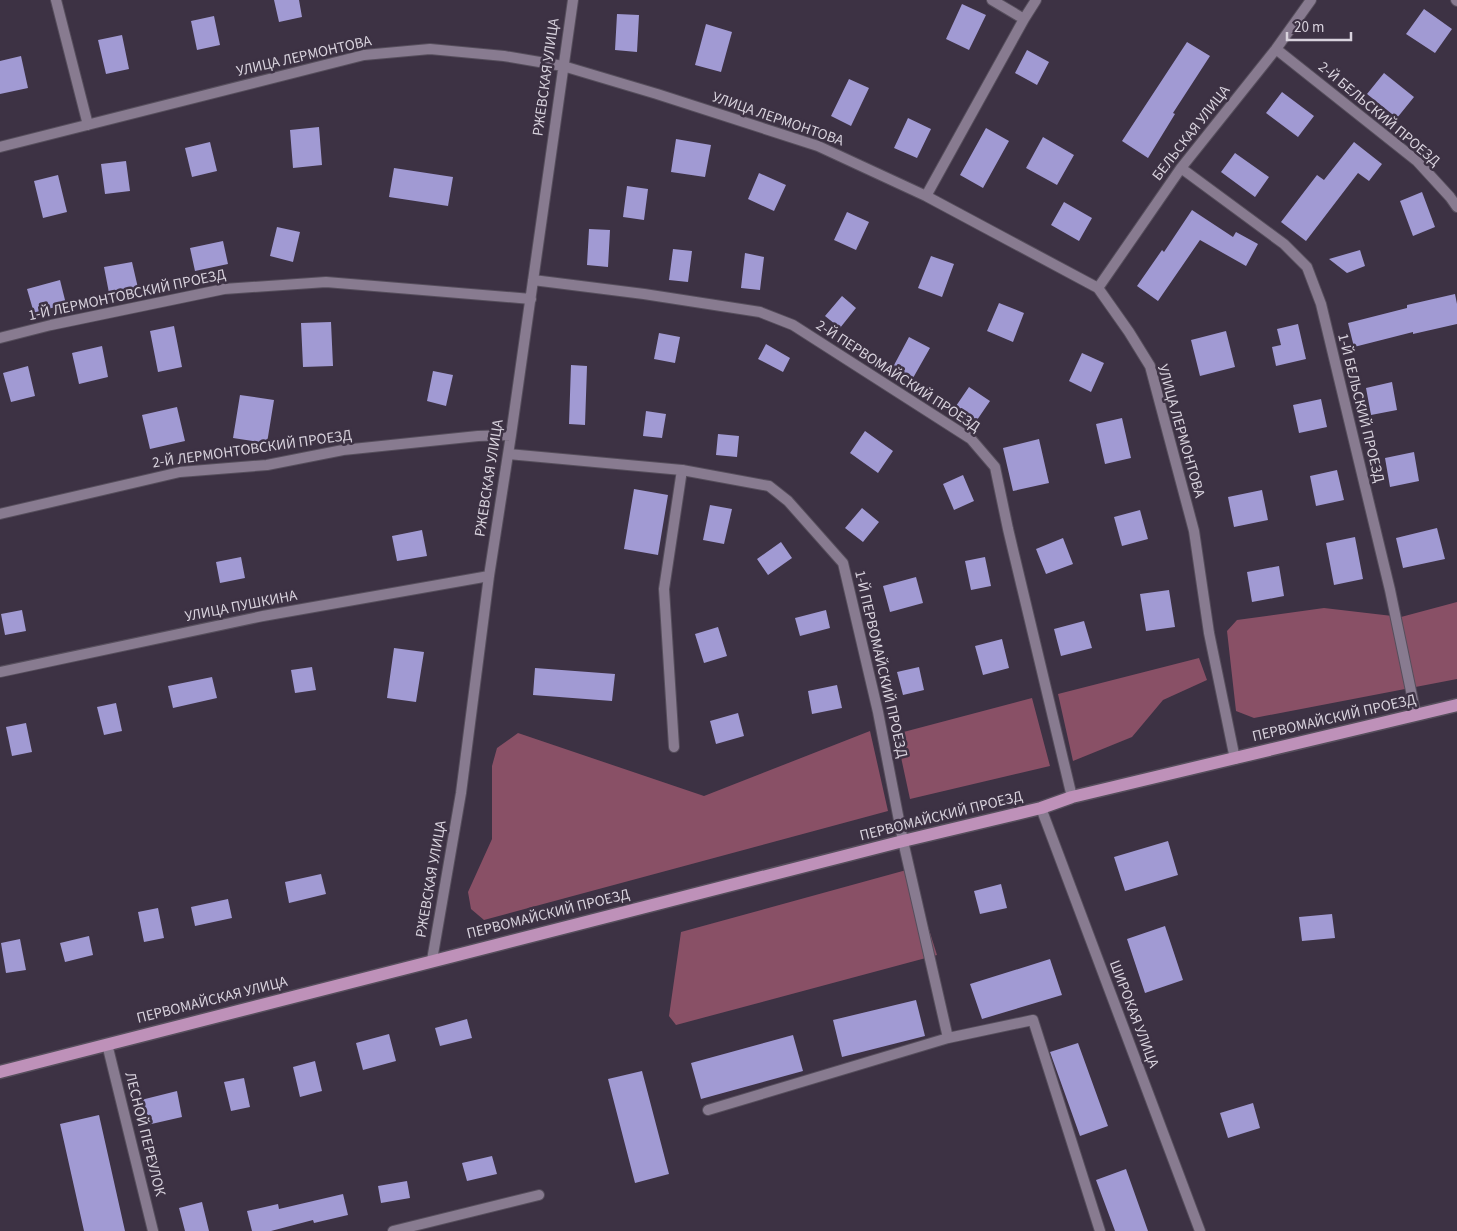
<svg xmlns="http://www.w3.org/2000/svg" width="1457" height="1231" viewBox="0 0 1457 1231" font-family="'Source Sans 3',sans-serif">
  <rect width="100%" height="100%" fill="#3d3244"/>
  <path fill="#895066" d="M1457,602V679L1254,718L1236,711L1227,631L1237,620L1324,608L1401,617Z
    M1199,658L1207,680L1163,700L1132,737L1073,761L1058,694Z
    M1032,698L1050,766L910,799L896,734Z
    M870,731L888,811L484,920L471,909L468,892L492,839V766L497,748L518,733L704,796Z
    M910,869L937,955L676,1025L669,1016L681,932Z"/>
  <path fill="#a19ad3" d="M274,0H299L302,17L279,22Z
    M962,4L986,15L969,50L946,39Z
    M1424,9L1452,29L1435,53L1406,34Z
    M617,14L639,15L637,52L615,50Z
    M214,16L220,45L197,50L191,21Z
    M706,24L732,32L721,72L695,65Z
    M122,35L129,69L106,74L98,40Z
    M1187,42L1210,56L1173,113L1175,114L1148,158L1122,141Z
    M1027,50L1049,62L1037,85L1015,73Z
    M21,56L28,88L0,94V61Z
    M1384,73L1414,97L1397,118L1367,94Z
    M849,79L869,88L851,126L831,116Z
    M1282,92L1314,116L1298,137L1266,113Z
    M908,118L931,129L917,158L894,148Z
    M319,127L322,165L293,168L290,130Z
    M986,128L1009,141L983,188L960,175Z
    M1043,137L1074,155L1057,185L1026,168Z
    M676,139L711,145L705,177L671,172Z
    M210,142L217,171L192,177L185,148Z
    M1354,142L1382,164L1369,181L1358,173L1306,241L1281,222L1317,175L1324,180Z
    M1235,153L1269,177L1255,197L1221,172Z
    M126,161L130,191L105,194L101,164Z
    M394,168L453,177L448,206L389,197Z
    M759,173L786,185L774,211L748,199Z
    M58,175L67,212L43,218L34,181Z
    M627,186L648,189L644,220L623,217Z
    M1422,192L1435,227L1413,236L1400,201Z
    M1064,202L1092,218L1079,241L1051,225Z
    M1192,210L1233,237L1236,232L1258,244L1246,266L1200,240L1158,301L1137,286L1162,250L1164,252Z
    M847,212L869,222L856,250L834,240Z
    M277,227L300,232L293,262L270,256Z
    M589,229L610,230L608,267L587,265Z
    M223,241L228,264L195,271L190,248Z
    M673,249L692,251L688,282L669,280Z
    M1360,250L1365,266L1347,273L1329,259Z
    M745,253L764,257L760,290L741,288Z
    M931,256L954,264L942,297L918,288Z
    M132,262L138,288L109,293L104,267Z
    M60,280L66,304L34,313L27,289Z
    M1455,294L1457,304V324L1413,334V332L1354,347L1348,323L1407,308V305Z
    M842,296L856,308L840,328L825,316Z
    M999,303L1024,313L1013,342L987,331Z
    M331,322L333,366L303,367L301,323Z
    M1298,324L1306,359L1276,366L1272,347L1281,345L1277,329Z
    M174,326L182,367L158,372L150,331Z
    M1226,331L1235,367L1200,376L1191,340Z
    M659,333L680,337L675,363L654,359Z
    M909,337L930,348L913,378L893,367Z
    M766,344L790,358L783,372L758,359Z
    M102,346L108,377L79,384L72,353Z
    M1082,353L1104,363L1091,392L1069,381Z
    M571,365L587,366L585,425L569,424Z
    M28,366L35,396L11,402L3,373Z
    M433,371L453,375L446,406L427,401Z
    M1392,382L1397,410L1371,415L1366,388Z
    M969,387L990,401L977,420L956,406Z
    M240,395L274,400L267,443L233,438Z
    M1321,399L1327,427L1299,433L1293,405Z
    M177,407L185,441L150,449L142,415Z
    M646,411L666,414L662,438L643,436Z
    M1122,418L1131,458L1105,464L1096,424Z
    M865,431L893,451L878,473L850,453Z
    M718,434L739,436L737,457L716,455Z
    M1039,439L1049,483L1013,491L1003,448Z
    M1414,452L1419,481L1390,487L1385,458Z
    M1337,470L1344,500L1316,506L1310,476Z
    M963,475L974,501L954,510L943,484Z
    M634,489L668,495L658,555L624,549Z
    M1262,490L1268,520L1234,527L1228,497Z
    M710,505L732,509L724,544L703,540Z
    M862,508L879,522L863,542L845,528Z
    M1140,510L1148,539L1122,546L1114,517Z
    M1437,528L1445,559L1403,568L1396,538Z
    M422,530L427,556L397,561L392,536Z
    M1355,537L1363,579L1334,585L1326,543Z
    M1063,538L1073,564L1046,574L1036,549Z
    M781,542L792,558L768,575L757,559Z
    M241,557L245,578L220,583L216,562Z
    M985,557L991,586L971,590L965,561Z
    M1279,566L1284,596L1252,602L1247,572Z
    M916,577L923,603L890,612L883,586Z
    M1169,590L1175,627L1146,631L1140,594Z
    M22,610L26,631L5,635L1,614Z
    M826,610L830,628L800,636L795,618Z
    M1084,621L1092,648L1061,656L1054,629Z
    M718,627L727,656L704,663L695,634Z
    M1002,639L1009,668L983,675L975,646Z
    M394,648L424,652L416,702L387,698Z
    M312,667L316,690L295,693L291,670Z
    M919,667L924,690L903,695L897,672Z
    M535,668L615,674L612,701L533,695Z
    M212,677L217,698L173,708L168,686Z
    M837,685L842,708L812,714L808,691Z
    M116,703L122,731L104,735L97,707Z
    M738,713L744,736L716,744L710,721Z
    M26,723L32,752L12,756L6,727Z
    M1168,841L1178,875L1125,891L1114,857Z
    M321,874L326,894L289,903L285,882Z
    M1001,884L1007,908L980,914L974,891Z
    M228,899L232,918L195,926L191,907Z
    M158,908L164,938L144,942L138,912Z
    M1332,914L1335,938L1302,941L1299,917Z
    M1165,926L1183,980L1145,993L1127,939Z
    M89,936L93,955L65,962L60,943Z
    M20,939L26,970L6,973L1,943Z
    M1050,959L1062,995L982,1019L970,984Z
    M916,1000L925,1036L842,1057L833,1020Z
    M467,1019L472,1038L440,1046L435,1028Z
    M389,1034L396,1061L363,1070L356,1043Z
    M793,1035L803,1071L701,1099L691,1063Z
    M1078,1043L1108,1126L1080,1136L1050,1052Z
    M315,1061L322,1091L300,1097L293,1067Z
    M642,1071L669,1174L635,1183L608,1079Z
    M244,1078L250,1107L231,1111L224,1082Z
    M177,1091L182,1117L147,1125L141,1100Z
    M1253,1103L1260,1128L1228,1138L1220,1113Z
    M99,1115L125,1231H84L60,1124Z
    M492,1156L497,1174L467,1181L462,1163Z
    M1126,1169L1148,1231H1115L1096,1180Z
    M407,1181L410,1198L381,1203L378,1186Z
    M343,1194L348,1215L314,1223L313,1220L271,1231H252L247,1211L278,1204L279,1209Z
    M202,1202L209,1231H185L179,1208Z"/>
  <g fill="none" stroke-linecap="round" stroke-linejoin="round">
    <defs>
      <path id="service" d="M674,747L664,589L682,470
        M903,841L948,1038
        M708,1110L948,1038L1033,1020L1100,1231"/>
      <path id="minor" d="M56,0L88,125
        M992,0L1024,19
        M1456,0L1457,1
        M1276,49L1417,161L1450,197L1457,207
        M0,147L364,55L430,49L504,56L563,66L657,94L818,146L926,196L1098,288L1129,332L1150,366L1194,531L1209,633L1235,759
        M1181,168L1284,244L1307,267L1321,304L1390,590L1416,715
        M926,196L1024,19L1036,0
        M533,280L644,294L760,312L793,325L971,439L995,467L1008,529L1072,797
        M1098,288L1181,168L1276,49L1311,0
        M0,338L51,325L224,289L326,282L531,299
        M508,454L682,470L769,486L788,501L843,563L878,712L903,841
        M0,514L180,472L267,465L343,450L478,436L511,435
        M0,672L263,616L489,576
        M1041,808L1200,1231
        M432,960L461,793L489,576L511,435L573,0
        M107,1044L153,1231
        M393,1231L539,1195"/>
      <path id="primary" d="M0,1072L903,841L1041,808L1072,797L1457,705"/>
    </defs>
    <use href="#service" stroke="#564e5c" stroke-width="12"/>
    <use href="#minor" stroke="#564e5c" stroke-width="12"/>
    <use href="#primary" stroke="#564e5c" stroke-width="15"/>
    <use href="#service" stroke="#887b90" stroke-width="10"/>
    <use href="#minor" stroke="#887b90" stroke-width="10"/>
    <use href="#primary" stroke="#be91b9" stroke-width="12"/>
  </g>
  <g text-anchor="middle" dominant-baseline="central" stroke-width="5" stroke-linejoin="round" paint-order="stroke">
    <g font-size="15" fill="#d8d2dd" stroke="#3d3244">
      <text transform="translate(304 56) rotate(-13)">УЛИЦА ЛЕРМОНТОВА</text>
      <text transform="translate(546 77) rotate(-82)">РЖЕВСКАЯ УЛИЦА</text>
      <text transform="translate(1379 114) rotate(40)">2-Й БЕЛЬСКИЙ ПРОЕЗД</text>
      <text transform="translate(778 119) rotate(19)">УЛИЦА ЛЕРМОНТОВА</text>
      <text transform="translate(1191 133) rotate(-52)">БЕЛЬСКАЯ УЛИЦА</text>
      <text transform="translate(127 295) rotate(-12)">1-Й ЛЕРМОНТОВСКИЙ ПРОЕЗД</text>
      <text transform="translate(898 376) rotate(33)">2-Й ПЕРВОМАЙСКИЙ ПРОЕЗД</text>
      <text transform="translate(1361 408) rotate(76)">1-Й БЕЛЬСКИЙ ПРОЕЗД</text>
      <text transform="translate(1181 431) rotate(74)">УЛИЦА ЛЕРМОНТОВА</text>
      <text transform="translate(252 449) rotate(-8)">2-Й ЛЕРМОНТОВСКИЙ ПРОЕЗД</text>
      <text transform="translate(489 478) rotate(-81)">РЖЕВСКАЯ УЛИЦА</text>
      <text transform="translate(241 606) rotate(-11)">УЛИЦА ПУШКИНА</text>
      <text transform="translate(881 664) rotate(77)">1-Й ПЕРВОМАЙСКИЙ ПРОЕЗД</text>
      <text transform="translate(1334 718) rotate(-13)">ПЕРВОМАЙСКИЙ ПРОЕЗД</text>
      <text transform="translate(941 816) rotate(-14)">ПЕРВОМАЙСКИЙ ПРОЕЗД</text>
      <text transform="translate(431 879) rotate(-80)">РЖЕВСКАЯ УЛИЦА</text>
      <text transform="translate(548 914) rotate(-14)">ПЕРВОМАЙСКИЙ ПРОЕЗД</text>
      <text transform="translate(212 1000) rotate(-14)">ПЕРВОМАЙСКАЯ УЛИЦА</text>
      <text transform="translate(1134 1014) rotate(69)">ШИРОКАЯ УЛИЦА</text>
      <text transform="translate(145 1134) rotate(76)">ЛЕСНОЙ ПЕРЕУЛОК</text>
    </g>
  </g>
  <path d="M1287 32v8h64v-8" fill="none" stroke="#d8d2dd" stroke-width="2.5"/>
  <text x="1294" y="32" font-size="15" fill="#d8d2dd" stroke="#3d3244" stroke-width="4" paint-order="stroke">20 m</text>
</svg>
